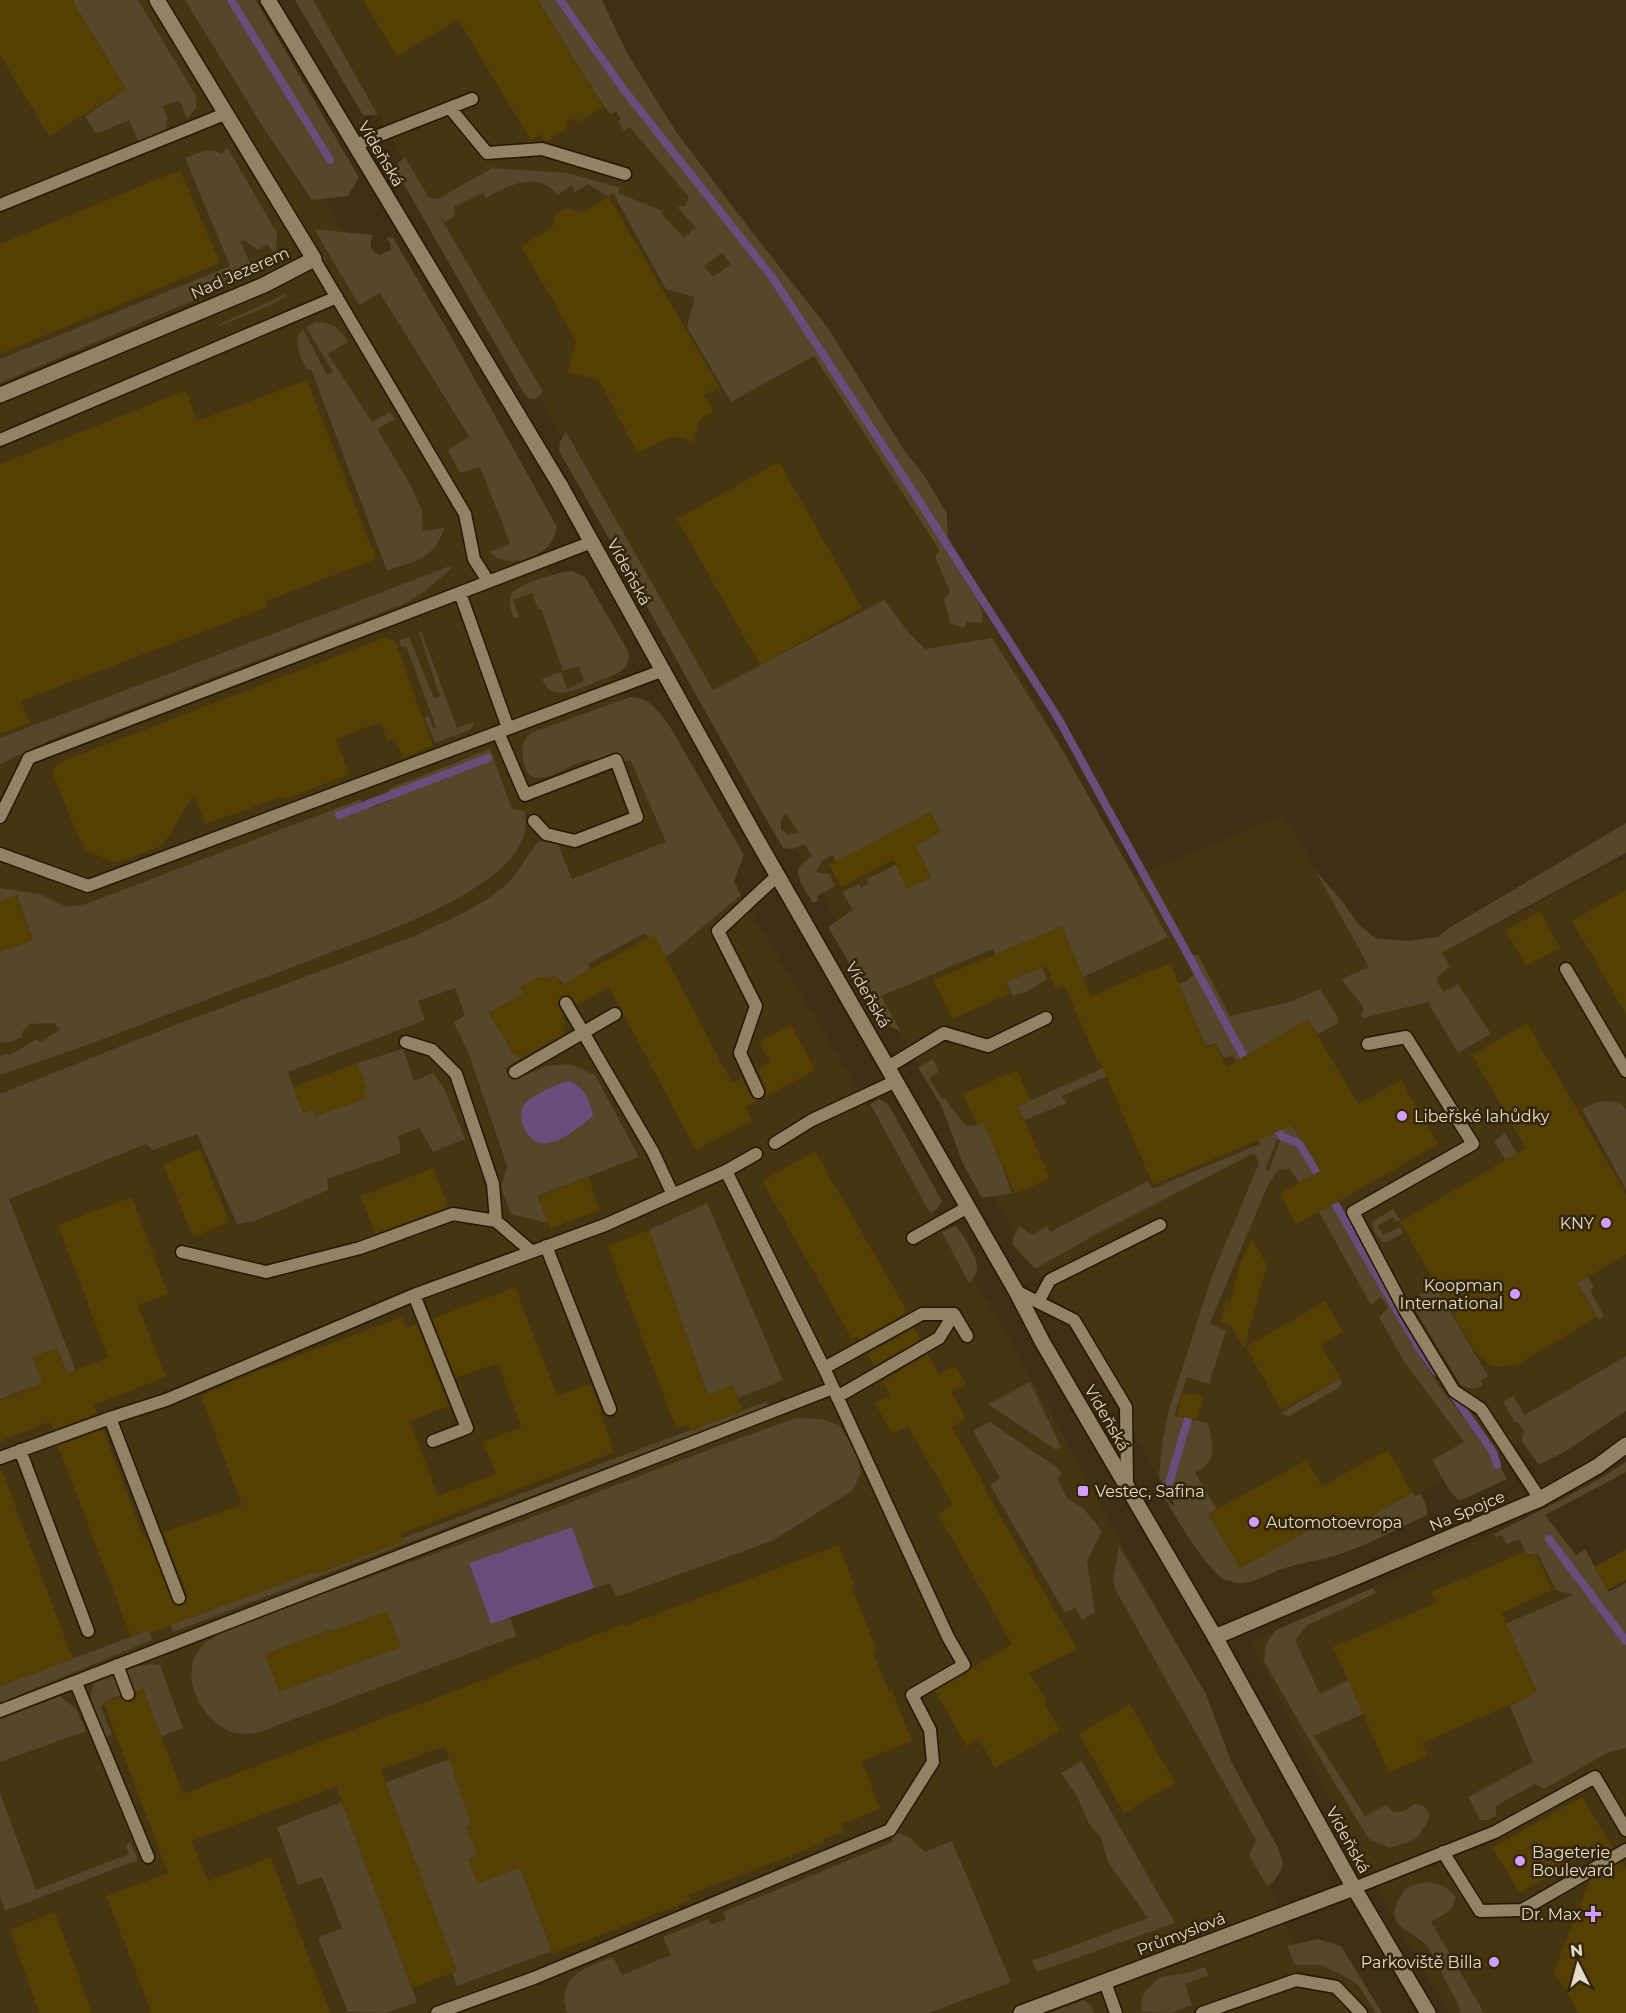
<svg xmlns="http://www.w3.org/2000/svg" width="1626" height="2013" viewBox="0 0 1626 2013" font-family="Montserrat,sans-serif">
  <rect width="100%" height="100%" fill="#3d3014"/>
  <path fill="#453611" d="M0,0H207L380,293L554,579L746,904L998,1319L1205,1694L1231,1762L1283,1860V1871L1269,1885L1298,1953L1344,1958L1378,2013H0Z
    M313,0H562L859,390L1135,877L1284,814L1369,967L1442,953L1626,857V1379L1526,1440L1478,1461L1284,1568L1259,1579L1212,1566L1019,1240Z
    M1524,1520L1626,1659V2013H1449L1358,1856L1251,1642Z"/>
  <path fill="#54472a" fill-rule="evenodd" d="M72,0H138L196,96V108L187,119L181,104L177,101L163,106L167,117L166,130L139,143L129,120L96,134L85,116L126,89Z
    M185,0H256L359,178L348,196L312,200L265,130Z
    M295,0H313L378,115H363Z
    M538,0H602L627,53L677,133L749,228L828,328L904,450L924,475L947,514L948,539L952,559L961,571L964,580L976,597L982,611V623L967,622L964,628L950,623L944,599L950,592L935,557L940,551L814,356L731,402L687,327L695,297L666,289L613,193L609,197L588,184L575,192L571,185L558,195C537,170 509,185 486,198L483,193L454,207L455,216L445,222L439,215L543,392L536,399H530L524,394L395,169L399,162L405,157L429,198L438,199L492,168L568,173L620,188L618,193L663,211L661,213L684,238L696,227L677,207L685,206L688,199V196L630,127L624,131L618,121L621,119L616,111L610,114L598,98ZM722,253L731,264L713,277L704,266Z
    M227,147L277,233C277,251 275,265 257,274L255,267L258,263L273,252L267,244L258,250L244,240L240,241L255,274L0,383V359L230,266L185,158C199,153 209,147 222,154Z
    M314,229L373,235C369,245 369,249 379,255L391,250V244L386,237L393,238L445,326L557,527C555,533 554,539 550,544C536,560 506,569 490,552L510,543L480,467L460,473L448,450L469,437L380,293L359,305Z
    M286,294L287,295L275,303L220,326L218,325Z
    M316,322C333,323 339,327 348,342L328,354L372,422L390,412L395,419L377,429L410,484L422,510L423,531L444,528C436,559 413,561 387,571L311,369L307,370C301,358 291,341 303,329L327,375L333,372L306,327Z
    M566,432L713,690L884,600L909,633L925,649L992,638L1062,749L1168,937L1083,977L1062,926L1042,967L1047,979L1028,991L1013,996L993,949L881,996L901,1032L884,1023L828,927L853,910L842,892L859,884L861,888L868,884L867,879L896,865L907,889L931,877L916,846L940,832L931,812L837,865L833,855L822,861L816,872L829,874L835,886L817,896L818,901L813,903C808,894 793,876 800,866C803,862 808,859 812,856L805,844L793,849L783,848C706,716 635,582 559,451L560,441ZM786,813L798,832L797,833L789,835L781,829V820Z
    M450,566L452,568L424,592L404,604L50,740L0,764V738Z
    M572,571L585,577L628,651C630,658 628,667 621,671C614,676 603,679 595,682C578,689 551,704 542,679L561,672L567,689L584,681L579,666L563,671L541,609H538L532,593L513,600L519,617L514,619C511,611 508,603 511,595C515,585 561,571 572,571Z
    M421,631L457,728L473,722L474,725L470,730L435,743L425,718L428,715L433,728L436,727L406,646L402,647L399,641L409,637L434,698L440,697L419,632Z
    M630,697C651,697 661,714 672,730L744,855L734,881L741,895L661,962L645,933L588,964L590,969L564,985L555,975L547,979L546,977L541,979L539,977L520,987L523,994L489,1013L513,1053L516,1052L520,1059L505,1068L513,1080L547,1066L570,1064L595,1075L639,1157L538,1196L548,1223L511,1214L501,1188L507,1166L469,1054L454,1023L465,1015L455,988L418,1001L425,1020L288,1072L303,1113L366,1089L357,1063L403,1049L414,1081L433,1073L444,1088L465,1139L433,1152L419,1128L398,1136L401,1153L327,1179L328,1190L255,1221L237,1224L197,1134L153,1150L146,1144L9,1199L76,1371L67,1374L57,1348L33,1357L43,1383L0,1399V1094L162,1030L417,935C448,920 483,906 509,882C518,874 532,845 540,842C546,840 552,843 558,844L572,879L666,842L631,761C616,760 599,757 584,761C564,766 528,798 523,758C522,748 522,740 531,733Z
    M490,749L512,809L524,811C541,868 434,910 395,928L90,1044L0,1075V1056L8,1053L9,1056L36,1039L40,1042L60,1030L54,1023L30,1024L23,1031L22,1037L8,1043L0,1042V952L33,940L17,895L0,902V888L40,894L67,907L86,904L361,799V806L368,809L392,800L388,789Z
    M1626,823V853L1442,953L1450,966L1437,977V982L1444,992L1458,984L1491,1034L1458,1053L1428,1002L1363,1018L1361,1014L1364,1009C1358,997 1348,991 1342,979L1369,967L1315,870L1342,901L1358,924L1375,938L1406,941L1438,937L1449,928Z
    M1185,955H1198L1230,1016L1290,1002L1320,989L1337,1016L1338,1023L1318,1034L1308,1019L1250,1054L1301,1140L1280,1132L1265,1170L1269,1171L1281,1138L1297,1144L1350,1231L1413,1346L1444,1393L1490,1451L1492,1461L1499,1465L1507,1479L1459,1501L1450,1491L1432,1460L1464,1442L1403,1360L1379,1317L1388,1308L1381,1297L1371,1305L1319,1212L1290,1169L1278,1170L1268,1185L1210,1323L1226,1331L1209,1384L1187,1377L1174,1416L1208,1423C1213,1446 1219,1460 1195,1473L1217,1509L1209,1514L1240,1568L1338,1514L1347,1529L1413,1493L1415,1496L1420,1493C1424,1500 1428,1507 1427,1515C1399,1528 1372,1543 1343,1553C1324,1560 1304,1562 1285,1568C1263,1575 1248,1590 1224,1579C1207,1571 1167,1505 1159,1486V1484L1172,1506L1175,1505L1159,1477L1162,1445L1168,1413L1212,1276L1259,1163L1254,1153L1093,1236L1035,1269L1012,1244L1014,1236L1020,1226L1032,1235L1047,1226L1050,1232L1148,1181L1152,1189L1260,1144L1258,1140L1267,1136L1262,1117L1233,1055L1224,1058L1215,1043L1133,1076L1129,1066L1062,1096L1067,1103L990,1134L1012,1193L982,1198L963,1164L942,1107L918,1067L933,1059L939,1072L929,1078L942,1099L946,1098L950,1106L966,1126L977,1125L1138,1052L1179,984L1187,981L1195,973Z
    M879,1099L888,1104L942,1201L937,1209L930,1213L870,1104Z
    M1608,1101L1618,1102L1626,1109V1190L1582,1109L1597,1102Z
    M1505,1133L1594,1287L1590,1290L1604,1316L1599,1320L1494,1141Z
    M707,1203L783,1380L738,1398L733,1385L708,1395L649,1230Z
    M1393,1209L1400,1220L1396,1222L1393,1217L1377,1226L1383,1235L1400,1227L1403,1233L1389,1241L1382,1242L1374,1231L1372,1222Z
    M955,1226C962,1231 976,1256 977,1265C978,1272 974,1278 969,1283L942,1232Z
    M1435,1285L1488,1376L1481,1381L1483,1386L1471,1389L1461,1385L1415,1310C1413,1295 1424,1292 1435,1285Z
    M1626,1356V1411L1566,1451L1539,1465L1522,1442L1523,1434L1525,1432L1518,1422H1515L1503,1402L1513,1396L1525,1415Z
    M1340,1378L1342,1383L1337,1389L1289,1416L1284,1415L1282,1412Z
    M1030,1382L1061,1447L1056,1450L988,1404Z
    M767,1401L768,1406L173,1632L170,1625L316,1571L317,1574L403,1538Z
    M796,1418L822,1419L839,1425L857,1453L861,1473L852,1491L772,1541L616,1597L610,1583L594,1588L572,1527L469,1564L491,1624L510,1617L516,1636L257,1733C235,1735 229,1734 212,1719C193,1701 182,1668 202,1646C216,1632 241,1625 259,1618C311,1597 364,1579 417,1560C544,1514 669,1463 796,1418Z
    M990,1422L1059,1469L1062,1474L1057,1478L1067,1498L1083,1508L1102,1531L1087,1561L1095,1612L1082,1620L1075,1608L1065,1613L990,1485L1000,1478L973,1431Z
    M1626,1462V1472L1545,1515L1576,1555L1585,1549L1609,1592L1626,1583V1748L1607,1753L1544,1789L1535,1784L1496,1806V1816L1488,1820H1480L1468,1797L1533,1762L1510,1706L1537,1692L1515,1645L1314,1736L1365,1816L1386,1805L1393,1812L1404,1811L1415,1804L1424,1806L1429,1813L1428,1821L1417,1838L1406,1843L1389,1848L1369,1839L1328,1772L1264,1661L1266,1645L1273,1633L1278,1629L1373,1588L1376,1593L1308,1625L1295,1640L1320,1694L1348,1680L1505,1624L1573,1595L1556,1590L1538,1554L1526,1555L1520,1539L1507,1544L1502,1535L1496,1537L1494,1534C1540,1510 1582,1491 1626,1462Z
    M1119,1546L1206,1694L1231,1761L1278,1848C1285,1865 1283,1873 1269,1885L1267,1886L1249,1855L1256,1840L1115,1589L1113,1579Z
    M149,1630L152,1640L0,1703V1686Z
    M151,1664L160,1665L183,1728L161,1737L143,1691C130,1693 108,1696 101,1707L112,1735L102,1738C94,1717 86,1706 94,1683L138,1666Z
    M60,1696L76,1709L86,1731L0,1762V1719Z
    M449,1759L462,1798L490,1788L552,1951L457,1986L452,1973L456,1971L385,1783Z
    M1082,1761L1175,1923L1037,1972L1032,1961L1148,1918L1108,1862L1101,1838L1089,1824L1077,1796L1061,1773Z
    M0,1793L36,1890L129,1854L126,1844L130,1842L138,1860L5,1911L0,1896Z
    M342,1802L417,2002L386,2013L348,2012L318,1938L342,1928L322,1877L298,1885L277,1827Z
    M896,1833L909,1837L925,1852L952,1841L1011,1982L929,2013H568L565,2007L566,2003H564C564,1971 589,1967 613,1957L622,1975L671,1955L663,1937L708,1919L711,1925L726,1919L723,1912L893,1842L891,1835Z
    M1428,1882L1444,1886L1455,1896C1455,1911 1443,1915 1431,1922L1484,2013H1460L1459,2006L1427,1945L1397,1923L1394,1914L1397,1902L1405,1889L1417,1884Z
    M1318,1939L1341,1946L1382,2013H1376L1359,1986L1348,1978L1322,1965H1295L1287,1946Z
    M1205,1967L1208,1975L1185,1984L1192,2005L1171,2013L1142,2012L1141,2000L1145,1992L1160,1977L1188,1973Z
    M1084,2000L1091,2006L1094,2013H1050Z"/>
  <path fill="#674e7b" d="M569,1081C586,1089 589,1098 593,1116C582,1125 564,1140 549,1143C530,1148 515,1120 524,1105C531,1095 558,1083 569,1081Z
    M572,1527L594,1588L491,1624L469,1563Z"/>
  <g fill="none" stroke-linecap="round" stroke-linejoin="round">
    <path stroke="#674e7b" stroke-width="8" d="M231,0L330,160
      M560,0L624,90L772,277L914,493L1058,718L1249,1066
      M339,815L488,758
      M1274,1122L1281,1136L1300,1144L1322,1181
      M1330,1195L1420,1350L1436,1372
      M1451,1392L1493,1452L1497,1465
      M1167,1490L1188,1419
      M1549,1539L1626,1641"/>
  </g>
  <path fill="#553f02" d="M0,0H72L126,89L49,136L0,55Z
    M363,0H538L603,107L578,122L574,118L566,124L568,128L546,142L540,134L531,140L458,20L397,56Z
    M180,170L220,263L0,354V244Z
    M609,197L719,387L704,395L714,412L699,420L693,442L673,436L637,453L599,380L568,372L576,341L521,246L552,228L555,215L567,208L581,213Z
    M307,380L376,559L266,601L268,607L21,701L30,723L0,734V464L186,390L197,421Z
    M779,462L862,608L760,665L677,519Z
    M384,638L395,641L433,746L403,758L395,739L387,740L381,722L336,739L349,774L286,799L285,796L205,824L194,795L162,846L116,863L87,851L78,836L53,774L55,767L60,762Z
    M930,812L940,832L916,846L931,877L907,889L893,860L841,887L829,865Z
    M1626,890V1014L1572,921Z
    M16,895L33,940L0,952V902Z
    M1540,911L1560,948L1526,966L1506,930Z
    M1062,926L1091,996L1170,963L1207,1048L1216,1044L1226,1067L1308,1019L1358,1104L1401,1080L1438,1144L1338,1202L1296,1224L1280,1194L1320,1171L1293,1125L1153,1185L1100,1061L1098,1062L1064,985L1056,989L1046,966L1006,982L1011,993L952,1019L934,980Z
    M654,935L732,1083L742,1078L751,1096L758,1100L745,1107L752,1121L696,1150L609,987L577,1006L571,996H561L558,1004L563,1015L561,1016L566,1023L562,1026L566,1033L520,1059L516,1052L513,1053L489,1012L523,994L520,987L539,977L541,979L546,976L547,979L556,975L561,985Z
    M1527,1023L1626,1194V1255L1577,1283L1597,1317L1518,1364L1499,1367L1490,1365L1476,1353L1400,1222L1526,1148L1472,1055Z
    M791,1025L815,1070L765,1097L766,1089L757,1070L770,1062L759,1042Z
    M357,1063L367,1089L363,1090L366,1099L315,1116L312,1109L303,1113L293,1087Z
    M1017,1070L1031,1101L1018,1106L1050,1178L1015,1194L983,1123L977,1125L963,1094Z
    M200,1149L229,1222L193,1237L163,1164Z
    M815,1151L906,1309L904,1310L906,1313L859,1340L857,1336L852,1339L762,1181Z
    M433,1168L448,1207L375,1234L361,1196Z
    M588,1177L600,1210L550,1229L538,1197Z
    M132,1197L168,1294L138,1305L166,1377L94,1405L97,1414L53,1430L50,1422L0,1441V1400L43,1383L33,1357L57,1348L67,1374L108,1357L58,1225Z
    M649,1230L708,1395L733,1385L743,1411L690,1431L688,1424L676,1428L608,1246Z
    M1252,1239L1267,1265L1244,1348L1230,1324L1221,1322L1226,1301L1230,1302L1240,1264Z
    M515,1287L557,1396L591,1384L614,1452L401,1534L405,1541L317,1574L316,1571L150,1633L149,1630L131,1637L58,1446L103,1429L144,1539L147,1537L172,1601L174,1605L181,1606L186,1603L187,1595L163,1532L242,1505L201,1396L245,1376L402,1317L406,1328L417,1324L449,1406L410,1421L438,1496L496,1474L483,1442L521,1427L498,1363L456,1378L432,1319Z
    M1325,1301L1343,1332L1321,1345L1340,1378L1281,1410L1246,1347Z
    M914,1328L920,1340L874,1366L867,1354Z
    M928,1354L939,1375L955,1366L966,1384L951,1392L966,1419L952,1427L986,1488H984L1077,1649L1029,1673L1047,1701L1044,1702L1060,1731L995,1768L979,1739L967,1747L935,1691L1012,1644L938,1514L953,1505L908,1426L892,1434L875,1403L890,1395L882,1381Z
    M1182,1393L1203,1396L1197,1420L1177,1416Z
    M1388,1450L1413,1493L1347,1529L1338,1514L1240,1568L1208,1514L1307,1460L1322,1486Z
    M0,1471H2L73,1659L0,1686Z
    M839,1545L854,1585L851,1586L877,1650L873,1652L889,1691L892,1690L912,1741L862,1761L880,1809L841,1824L844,1832L822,1840L824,1843L688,1895L690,1901L553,1953L520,1868L477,1884L468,1859L477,1855L466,1826L471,1825L445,1746L381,1770L457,1971L412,1988L336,1787L192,1841L208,1881L271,1857L330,2013H152L106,1896L168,1873L104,1703L120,1697L123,1701L130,1702L135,1699L136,1691L143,1688L183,1794L502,1673V1671L624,1624L625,1626Z
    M1626,1549V1580L1607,1590L1594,1567Z
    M1525,1552L1527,1558L1536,1554L1552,1590L1502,1613L1537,1693L1422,1743L1428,1756L1389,1772L1333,1647L1436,1603L1431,1592Z
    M387,1611L401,1647L279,1692L265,1654L331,1629L332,1631Z
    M1130,1704L1175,1783L1124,1813L1079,1734Z
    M1582,1797L1613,1848L1599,1856L1604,1843L1520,1893L1492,1848Z
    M1622,1862L1626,1869V2013H1579L1554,1971L1590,1880Z
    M55,1912L63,1934L92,2013H39L10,1930Z"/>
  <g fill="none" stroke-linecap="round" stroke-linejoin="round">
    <defs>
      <path id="service" d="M450,108L487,153L542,149L625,174
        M355,145L472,99
        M0,205L227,113
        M314,259L465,514L474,559L488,581
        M0,440L337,297
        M460,593L508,728
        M498,732L525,795L616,760L637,817L575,841L546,834L534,821
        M0,817L29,758L592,542
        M0,854L88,886L664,670
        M1566,969L1626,1071
        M566,1003L653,1152L673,1195
        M406,1042L432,1050L456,1074L493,1184L496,1221
        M1368,1044L1406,1037L1473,1144L1353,1212L1406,1312L1454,1391L1481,1409L1540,1499
        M888,1067L944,1033L988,1046L1046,1018
        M515,1072L615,1014
        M758,1092L740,1053L756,1006L718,931L778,875
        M775,1143L812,1120L896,1081
        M726,1171L824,1368
        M913,1238L968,1207
        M546,1246L610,1409
        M182,1252L266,1272L360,1248L453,1214L496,1221L531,1251
        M1016,1291L1074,1320L1126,1407L1127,1485
        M414,1295L467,1428L433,1441
        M1038,1302L1050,1280L1160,1225
        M954,1314L967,1336
        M837,1397L939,1338L954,1314
        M110,1418L179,1598
        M20,1450L88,1631
        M0,1458L110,1418L166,1400L414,1295L605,1225L726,1171L756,1154
        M117,1665L128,1694
        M76,1683L148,1857
        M0,1711L833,1388
        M1443,1852L1480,1911L1522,1910L1626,1850
        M1354,1888L1495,1832L1595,1777L1626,1830
        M1105,1982L1116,2013
        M437,2013L534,1978L890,1830L933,1762L930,1730L912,1695L964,1665L948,1637L824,1368L922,1314H954
        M1202,2013L1296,1980L1336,1987L1361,2013"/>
      <path id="minor" d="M0,395L264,285L314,259L157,0
        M1215,1637L1540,1499L1598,1466L1626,1445
        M1021,2013L1354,1888"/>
      <path id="secondary" d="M268,0L560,485L753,833L1016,1291L1043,1343L1215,1637L1354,1888L1428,2013"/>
    </defs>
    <use href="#service" stroke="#241800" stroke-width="15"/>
    <use href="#minor" stroke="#241800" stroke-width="18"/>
    <use href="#secondary" stroke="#241800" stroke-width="18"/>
    <use href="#service" stroke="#928365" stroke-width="12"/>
    <use href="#minor" stroke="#928365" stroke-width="15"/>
    <use href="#secondary" stroke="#928365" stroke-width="15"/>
  </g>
  <g fill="#d29dfd" stroke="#32260a" stroke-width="2">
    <circle cx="1402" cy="1116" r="6"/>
    <circle cx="1606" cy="1223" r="6"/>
    <circle cx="1515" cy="1294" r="6"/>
    <rect x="1077" y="1485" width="12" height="12" rx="3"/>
    <circle cx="1254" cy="1522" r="6"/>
    <circle cx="1520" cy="1861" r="6"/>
    <path d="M1590 1905h6v6h6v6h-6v6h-6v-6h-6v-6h6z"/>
    <circle cx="1494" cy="1962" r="6"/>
  </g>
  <g text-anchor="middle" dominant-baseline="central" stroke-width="5" stroke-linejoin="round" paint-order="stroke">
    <g font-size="16" fill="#e3dbcb" stroke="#32260a">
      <text transform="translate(381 154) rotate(59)">Vídeňská</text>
      <text transform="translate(240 273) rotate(-24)">Nad Jezerem</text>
      <text transform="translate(629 572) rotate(61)">Vídeňská</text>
      <text transform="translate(868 995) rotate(60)">Vídeňská</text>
      <text transform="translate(1107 1418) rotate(60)">Vídeňská</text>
      <text transform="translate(1467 1511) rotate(-23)">Na Spojce</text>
      <text transform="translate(1348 1840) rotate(61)">Vídeňská</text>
      <text transform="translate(1181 1934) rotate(-21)">Průmyslová</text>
    </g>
    <g font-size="16" fill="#e3dbcb" stroke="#32260a" text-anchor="start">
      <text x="1414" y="1116">Libeřské lahůdky</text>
      <text x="1594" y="1223" text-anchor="end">KNY</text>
      <text x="1503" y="1285" text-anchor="end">Koopman<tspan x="1503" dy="18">International</tspan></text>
      <text x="1095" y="1491">Vestec, Safina</text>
      <text x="1266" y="1522">Automotoevropa</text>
      <text x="1532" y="1852">Bageterie<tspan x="1532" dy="18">Boulevard</tspan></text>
      <text x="1581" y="1914" text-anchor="end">Dr. Max</text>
      <text x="1482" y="1962" text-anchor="end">Parkoviště Billa</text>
    </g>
  </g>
  <g transform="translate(1578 1965) rotate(354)" stroke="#32260a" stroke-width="4.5" paint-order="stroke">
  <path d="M0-4.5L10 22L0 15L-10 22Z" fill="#e3dbcb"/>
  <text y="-9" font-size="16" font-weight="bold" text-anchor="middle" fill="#e3dbcb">N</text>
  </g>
</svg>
